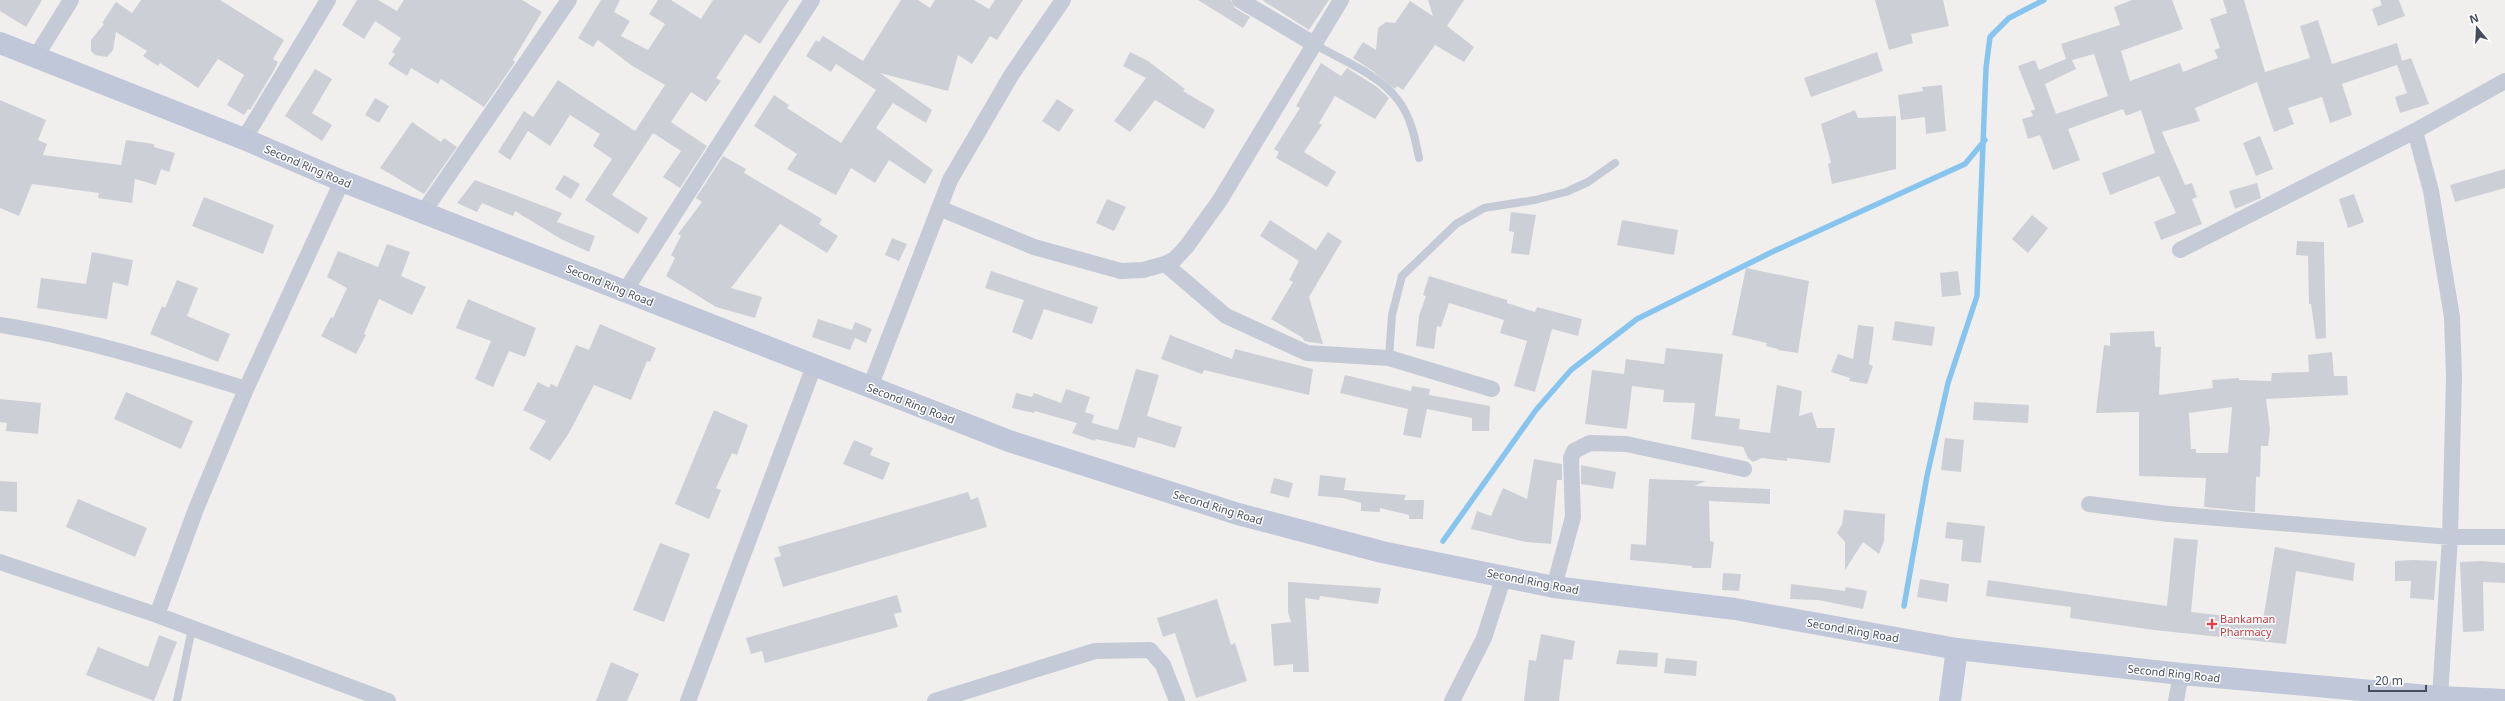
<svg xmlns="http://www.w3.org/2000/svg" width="2505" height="701" viewBox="0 0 2505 701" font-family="'Noto Sans',sans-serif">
  <rect width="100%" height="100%" fill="#f1efee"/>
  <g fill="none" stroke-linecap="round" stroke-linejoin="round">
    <path stroke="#87c5ee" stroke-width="5.5" d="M1443,541L1536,410L1571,370L1637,319L1772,252L1965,164L1985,140
      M1904,606L1927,476L1948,383L1977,296L1986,68L1990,37L2009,18L2044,0"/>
  </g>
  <path fill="#cdcfd6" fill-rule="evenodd" d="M0,0H42L26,27L0,11Z
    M141,0H220L284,40L273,59L278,62L273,72L250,110L248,109L244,115L227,105L244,75L218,59L198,88L160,63L158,66L143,56L147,51L116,32L113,50L107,57L95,55L91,51V40L104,24L102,23L116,2L132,13Z
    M357,0H378L397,11L404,0H522L542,12L513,60L515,62L484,107L441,79L438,84L411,68L407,76L388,64L395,54L392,52L401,38L375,21L364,39L342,25Z
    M601,0H620L614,12L630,21L621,36L648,50L665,24L649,14L658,0H671L701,19L713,0H789L760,44L745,34L716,78L721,81L706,102L691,92L671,122L707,146L680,188L663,177L681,151L653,133L612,195L648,218L638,234L585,200L612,159L593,146L600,134L570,115L550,146L528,131L510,160L498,152L524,111L533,117L558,80L635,131L665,85L631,65L598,40L593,47L578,38Z
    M901,0H918L930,8L935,0H974L989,9L995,0H1023L997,40L990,36L972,64L958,55L948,91L880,73L932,110L926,123L893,103L876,128L933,170L925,184L889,160L875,183L851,168L836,195L787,169L797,154L754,126L774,95L789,105L787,108L841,143L876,90L836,64L831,72L806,56L816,40L819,42L823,36L863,61Z
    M1198,0H1231L1235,8L1250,17L1243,28Z
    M1262,0H1329L1309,30Z
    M1428,0H1464L1447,26L1474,47L1464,62L1435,45L1403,90L1397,86L1395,89L1373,71L1353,58L1363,42L1376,50L1378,28L1386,22L1395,23L1410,1L1433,16Z
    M1875,0H1943L1949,26L1911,34L1913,43L1889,50Z
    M2132,0H2172L2183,29L2121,51L2130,81L2180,63L2183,72L2218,58L2214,50L2220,48L2210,19L2227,13L2223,0H2244L2265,72L2310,58L2300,26L2318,20L2332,64L2397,43L2402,61L2411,58L2429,104L2400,113L2395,97L2407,93L2397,65L2342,84L2352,115L2330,123L2322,97L2288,108L2294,124L2274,132L2257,82L2195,108L2200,121L2162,132L2185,185L2192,183L2197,197L2192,199L2202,224L2161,240L2154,222L2176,213L2159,176L2110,195L2102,173L2155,153L2141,110L2126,116L2123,109L2068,129L2080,160L2053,170L2040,135L2028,139L2022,119L2033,116L2031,111L2035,109L2018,66L2035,60L2039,70L2066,59L2061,44L2120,25L2114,7ZM2094,54L2108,96L2056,114L2045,84L2076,69L2072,60Z
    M2380,0H2399L2405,16L2378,26L2372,9L2382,5Z
    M1130,52L1148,61L1185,89L1183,91L1215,110L1204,129L1155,100L1130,132L1114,121L1146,78L1123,66Z
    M1877,52L1883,71L1811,97L1804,78Z
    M1321,63L1341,76L1347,68L1377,87L1389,98L1375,119L1335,96L1319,123L1322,125L1304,152L1336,172L1327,187L1276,158L1279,152L1274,149L1300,108L1296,106Z
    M315,69L332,79L312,113L332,125L322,141L285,116Z
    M1942,85L1946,131L1926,134L1925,117L1901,120L1898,95L1923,91L1922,87Z
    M375,98L389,106L379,123L365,115Z
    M1057,99L1074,110L1059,132L1042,121Z
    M0,100L46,120L38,140L47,144L43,155L121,165L126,140L154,144V147L175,153L169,172L161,169L156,185L135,179L132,203L98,198L99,193L32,184L19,216L0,208Z
    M1855,110L1858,118L1896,116V169L1832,184L1828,164L1831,163L1821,124Z
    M412,122L441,142L444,138L457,147L424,194L380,168Z
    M2260,136L2273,169L2256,176L2243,143Z
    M723,156L746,169L744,173L822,219L819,224L838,236L827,253L780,224L731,288L762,297L755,318L716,307L666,276L675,258L671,255L681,236L678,234L702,202L696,198Z
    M2505,169V188L2455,202L2450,185Z
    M564,175L580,184L571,199L555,189Z
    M475,180L562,213L557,222L595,236L589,252L561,239L515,211L513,216L482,203L477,212L457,203Z
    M2257,183L2261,198L2235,209L2229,191Z
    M2354,194L2364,222L2348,228L2339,199Z
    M204,197L274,225L263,254L192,226Z
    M1107,199L1126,207L1114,231L1096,223Z
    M1511,212L1536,215L1529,255L1511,253L1514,232L1509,231Z
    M2032,215L2048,228L2028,253L2012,239Z
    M1270,220L1316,250L1328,232L1342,241L1309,297L1323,344L1304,341L1303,338L1271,319L1293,282L1289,280L1299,261L1260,236Z
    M1622,220L1678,230L1674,255L1617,245Z
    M892,238L907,244L899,261L885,255Z
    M2297,241L2324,242L2326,338L2316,339L2311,304H2309L2308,256L2296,255Z
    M387,244L410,252L401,276L426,287L412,315L379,299L364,334L366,335L356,354L321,336L331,317L333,318L347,288L327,277L338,251L378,267Z
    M92,252L133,260L128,286L113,282L107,319L37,308L41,278L86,284Z
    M1746,268L1809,281L1798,353L1778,350V349L1766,346L1767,343L1732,335Z
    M991,271L1098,307L1092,324L1044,309L1032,340L1012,332L1024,300L985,288Z
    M1958,271L1961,295L1942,297L1940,273Z
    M1429,276L1507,300V303L1535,312L1537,307L1582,319L1578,336L1552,329L1535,392L1514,386L1527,341L1500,333L1504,320L1449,303L1441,327L1437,326L1434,349L1416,346L1419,316L1426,296L1423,295Z
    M177,280L198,288L187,316L230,334L218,362L150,334L162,306L165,308Z
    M468,299L536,328L525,357L509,351L493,387L475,379L491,341L456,328Z
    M818,319L852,330L855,322L872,329L866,343L855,338L850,350L812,337Z
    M1895,321L1935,327L1932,346L1892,340Z
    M600,324L656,348L650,362L647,361L631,400L594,385L569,433L550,461L529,449L546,421L523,410L538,382L549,388L551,384L557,387L576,345L589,350Z
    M1858,325L1874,327L1869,364L1873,366L1867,384L1849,381L1850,378L1831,372L1838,354L1853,359Z
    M2154,331L2155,347H2161L2159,395L2213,388L2212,380L2239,378V380L2271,381L2272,373L2309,372L2308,355L2332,352L2334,376H2347L2348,395L2266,399L2270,429L2268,446H2261L2260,477H2256L2255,512L2204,507L2206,478L2139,476V412L2096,413L2104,345L2110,346V333ZM2232,407L2228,453H2196V449H2191L2189,413Z
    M1170,335L1232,359L1235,349L1313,369L1309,395L1204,370L1202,374L1161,359Z
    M1666,348L1723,354L1715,416L1740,419L1739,429L1770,433L1777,385L1802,391L1799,416L1812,412L1817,428H1835L1830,463L1787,458V461L1762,458L1753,462L1748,458L1743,447L1691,439L1695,403L1663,402L1664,390L1632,386L1627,429L1585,424L1592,370L1624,374L1626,359L1664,364Z
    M1136,369L1159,375L1147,416L1182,427L1175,448L1138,437L1135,448L1096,439L1095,441L1072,433L1077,423L1035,411L1034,413L1012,408L1016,393L1032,397L1034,393L1061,403L1066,389L1090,397L1085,412L1094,415L1092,423L1118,430Z
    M1345,375L1411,391L1412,386L1430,389L1429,395L1490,406L1489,431H1472V418L1427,409L1421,438L1403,435L1408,409L1340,393Z
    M126,392L193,421L181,449L114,419Z
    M0,399L41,403L38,434L6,431L7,423L0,422Z
    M1974,402L2029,405L2028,423L1973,420Z
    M714,410L748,425L737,455L732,453L716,488L721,490L709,519L675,504Z
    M1945,438L1964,440L1961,472L1941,470Z
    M854,440L873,448L870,455L890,463L883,480L843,464Z
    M1534,459L1562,464V480H1557L1551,544L1526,542L1471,529L1477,511L1491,516L1503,488L1527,499Z
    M1581,465L1616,472L1613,489L1581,484Z
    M1320,475L1346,478L1344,490L1406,495L1404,500H1424L1423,519H1409V515L1380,508V512L1361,511V503L1343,498L1318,496Z
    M1274,478L1293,483L1289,498L1270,493Z
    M1649,479L1706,481L1694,486L1770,489V504L1709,501L1710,541L1714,542L1711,568H1692V566L1630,560L1631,544L1646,545Z
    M0,481L17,482V512L0,511Z
    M968,492L971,500L978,497L987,527L783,587L774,558L781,556L778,547Z
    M78,499L147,528L135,557L66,527Z
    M1844,510L1885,514L1884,541L1879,554L1863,542L1845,570V542L1837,533L1842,524Z
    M1947,522L1985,526L1981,563L1961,561L1963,540L1945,538Z
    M2174,538L2198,540L2191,612L2263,620L2275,547L2355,563L2353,581L2296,571L2286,644L2154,630L2070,618L2071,607L1986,596L1988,580L2167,606Z
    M660,543L690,554L664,622L633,610Z
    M2413,560L2437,561L2434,600L2410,598L2411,581H2395V561Z
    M2482,561L2505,563V583L2483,582L2484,631L2463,632L2460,562Z
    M1723,573L1741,574L1739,591L1722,590Z
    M1920,579L1949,584L1947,602L1917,597Z
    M1288,582L1381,588L1378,604L1320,596L1319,600L1305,598L1309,672H1293V664L1274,666L1271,624L1291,622L1288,612Z
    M1791,584L1845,591L1846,587L1867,591L1863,609L1818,600L1790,599Z
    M897,595L902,612L894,614L898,627L765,663L762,651L751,654L746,638Z
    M1217,599L1231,645L1235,643L1247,681L1196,698L1175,633L1163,637L1157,618Z
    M1541,634L1575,641L1572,660L1564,659L1559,701H1524L1529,660L1536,661Z
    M159,635L177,642L154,701L86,675L98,647L148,667Z
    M1619,650L1658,653L1657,667L1616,664Z
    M1666,658L1697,661L1696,676L1664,673Z
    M611,662L639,674L627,701H596Z"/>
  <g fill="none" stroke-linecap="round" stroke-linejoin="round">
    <path stroke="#c4cad6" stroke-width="8" d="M1314,44C1341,60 1379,74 1398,100C1411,117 1415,138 1419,158
      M1389,358L1392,315L1402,276L1456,224L1484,208L1535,200L1566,192L1588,182L1615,163
      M177,701L192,628"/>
    <path stroke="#c4cad6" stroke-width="16" d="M1240,0L1314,44
      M35,58L71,0
      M2415,131L2431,191L2452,317L2454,377L2450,537L2440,697
      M244,139L328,0
      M939,208L1034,247L1121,271L1143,270L1165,264L1175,259L1187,246L1220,200L1341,0
      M424,211L569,0
      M2180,250L2415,131L2505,81
      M1165,264L1226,316L1307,353L1389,358L1492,389
      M625,291L812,0
      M0,325C84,338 165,364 246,389
      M870,387L950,180L1012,74L1063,0
      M2089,504L2169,514L2450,537H2505
      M0,562L157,615L388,701
      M1554,587L1573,517L1571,458L1574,451L1590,443L1626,444L1744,469
      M157,615L196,509L246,389L342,181
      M688,701L814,366
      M935,701L1095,651L1150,650L1163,665L1177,701
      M1452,701L1484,638L1504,576
      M2176,701L2181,674"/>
    <path stroke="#c0c7d8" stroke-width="22" d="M0,43L244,139L342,181L1009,441L1238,514L1382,552L1554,587L1735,609L1957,649L2181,674L2440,697L2505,700
      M1950,701L1957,649"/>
  </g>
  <path fill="#e0444e" stroke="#fff" stroke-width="1.5" d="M2210 618h4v4h4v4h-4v4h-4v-4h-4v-4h4z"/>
  <g text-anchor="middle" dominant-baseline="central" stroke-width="3" stroke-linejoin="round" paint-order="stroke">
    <g font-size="11" fill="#464d5c" stroke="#fff">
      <text transform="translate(308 166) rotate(23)">Second Ring Road</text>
      <text transform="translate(610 285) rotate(22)">Second Ring Road</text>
      <text transform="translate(911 403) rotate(21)">Second Ring Road</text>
      <text transform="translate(1218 507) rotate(17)">Second Ring Road</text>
      <text transform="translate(1533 581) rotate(11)">Second Ring Road</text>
      <text transform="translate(1853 630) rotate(10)">Second Ring Road</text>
      <text transform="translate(2174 673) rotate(6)">Second Ring Road</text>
    </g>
    <g font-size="11" fill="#be3a42" stroke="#fff" text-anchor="start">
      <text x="2220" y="618">Bankaman<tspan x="2220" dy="13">Pharmacy</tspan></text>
    </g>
  </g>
  <g transform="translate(2477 28) rotate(342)" stroke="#ffffff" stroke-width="3" paint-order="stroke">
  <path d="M0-3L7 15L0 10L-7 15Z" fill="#464d5c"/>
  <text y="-6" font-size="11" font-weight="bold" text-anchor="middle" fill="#464d5c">N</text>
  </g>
  <path d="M2369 685v6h57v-6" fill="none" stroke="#464d5c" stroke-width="2"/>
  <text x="2375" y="685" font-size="12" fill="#464d5c" stroke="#ffffff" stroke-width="3" paint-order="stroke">20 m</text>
</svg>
